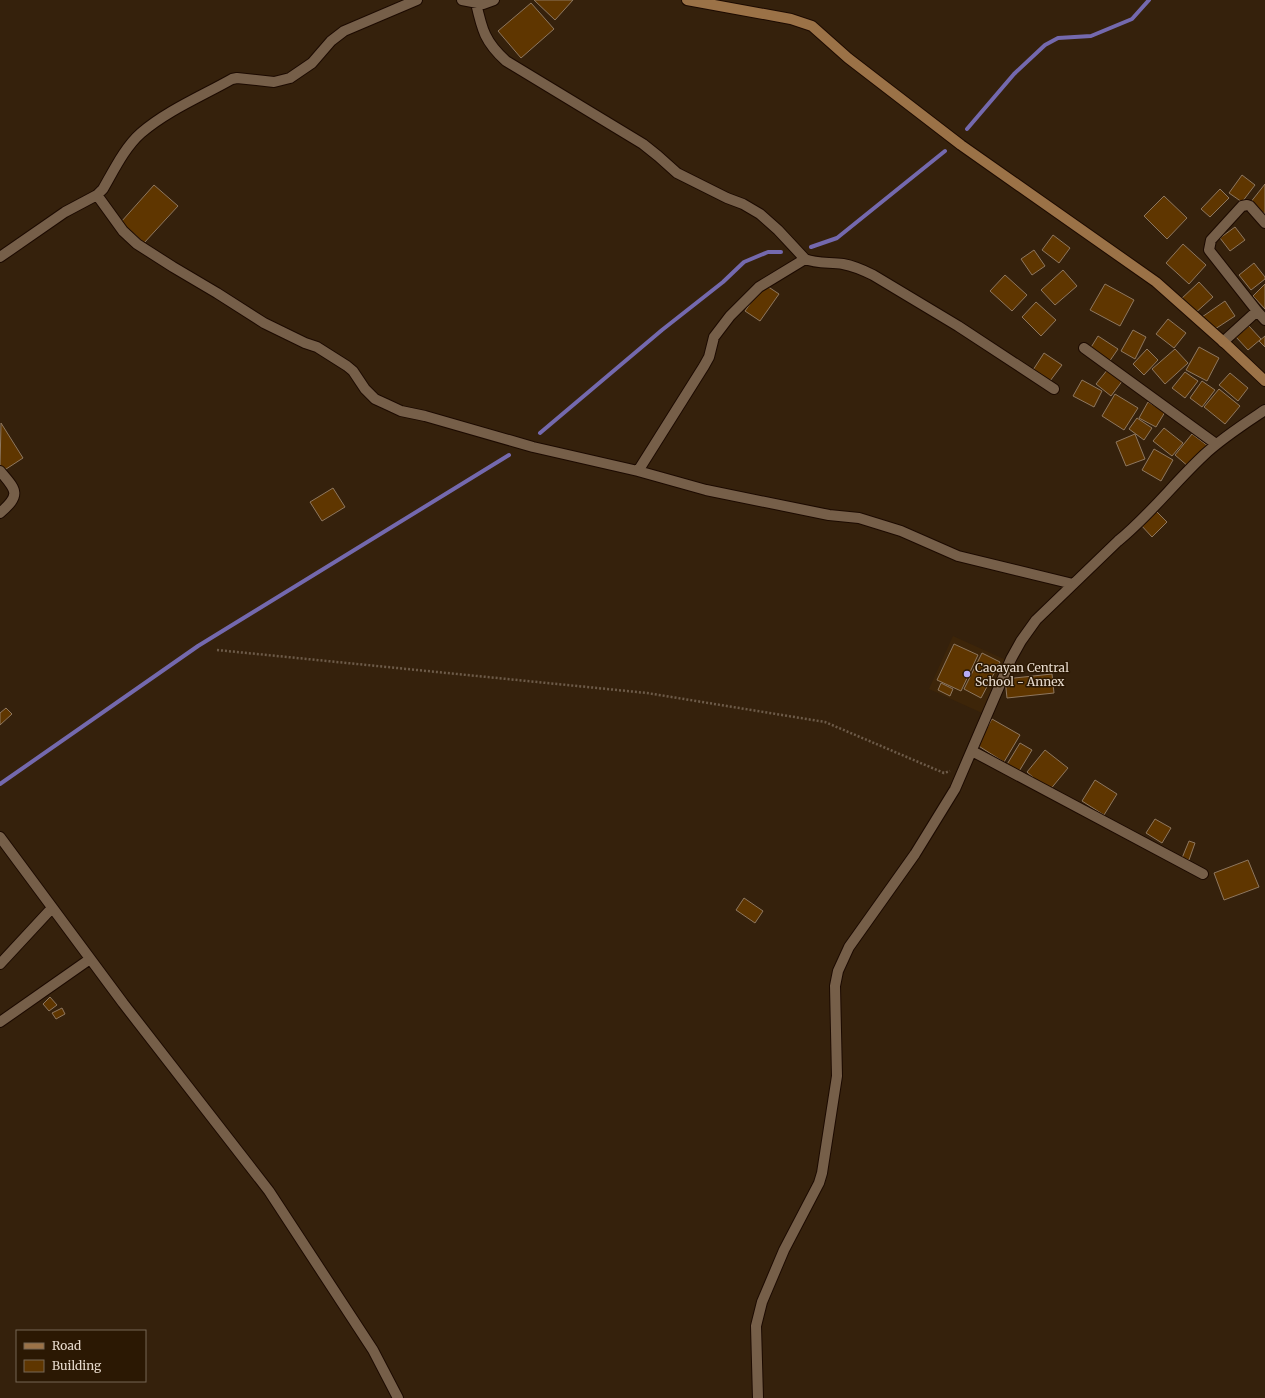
<svg xmlns="http://www.w3.org/2000/svg" width="1265" height="1398" viewBox="0 0 1265 1398" font-family="Merriweather,serif">
  <rect width="100%" height="100%" fill="#35210c"/>
  <path fill="#3d2509" d="M953,636L1006,660L982,713L929,689Z"/>
  <g fill="none" stroke-linecap="round" stroke-linejoin="round">
    <path stroke="#7469ae" stroke-width="4" d="M967,129L1014,74L1045,45L1058,38L1091,36L1132,19L1149,0
      M811,247L837,238L945,151
      M540,433L662,330L723,282L744,262L768,252H781
      M0,784L198,646L509,455"/>
  </g>
  <path fill="#5f3600" stroke="#8e775f" d="M534,0H573L555,20Z
    M531,3L554,29L521,58L498,31Z
    M1242,175L1255,185L1242,202L1229,193Z
    M1265,184V214L1250,203Z
    M154,185L178,206L144,243L121,222Z
    M1220,189L1229,198L1210,217L1201,209Z
    M1164,196L1187,218L1167,239L1144,216Z
    M1235,227L1245,240L1230,251L1220,238Z
    M1053,235L1070,248L1059,263L1042,250Z
    M1183,244L1206,265L1189,284L1166,263Z
    M1034,250L1045,266L1032,275L1021,259Z
    M1254,263L1265,277V279L1251,290L1239,275Z
    M1063,270L1077,286L1055,305L1041,290Z
    M1005,275L1027,295L1012,311L990,291Z
    M1199,282L1213,297L1193,315L1179,301Z
    M764,284L779,294L760,321L745,311Z
    M1105,284L1134,300L1120,326L1090,310Z
    M1265,284V309L1253,296Z
    M1225,301L1235,316L1212,331L1202,317Z
    M1036,302L1056,320L1041,336L1022,317Z
    M1168,319L1186,333L1174,348L1156,334Z
    M1249,326L1261,339L1248,350L1236,337Z
    M1133,330L1146,337L1135,359L1121,351Z
    M1098,336L1118,349L1109,362L1090,349Z
    M1265,336V347L1259,341Z
    M1199,347L1219,358L1207,381L1186,370Z
    M1147,349L1158,360L1144,375L1133,364Z
    M1175,349L1188,363L1165,384L1152,369Z
    M1044,353L1062,365L1050,381L1033,370Z
    M1108,369L1123,380L1111,396L1096,384Z
    M1185,372L1198,381L1185,398L1172,388Z
    M1230,373L1248,388L1238,401L1219,385Z
    M1082,380L1102,391L1094,407L1073,396Z
    M1202,381L1215,390L1202,407L1190,398Z
    M1219,389L1240,406L1225,424L1204,407Z
    M1115,394L1138,408L1124,430L1102,416Z
    M1148,402L1165,412L1156,427L1139,418Z
    M1137,418L1152,428L1144,440L1129,429Z
    M1,423L23,458L3,471L0,467Z
    M1164,428L1183,443L1172,456L1153,441Z
    M1135,434L1145,459L1126,466L1116,442Z
    M1192,434L1208,446L1189,467L1175,455Z
    M1154,449L1173,460L1161,481L1142,470Z
    M333,488L345,507L322,521L310,502Z
    M1155,510L1167,522L1152,537L1140,524Z
    M954,644L978,655L961,691L937,680Z
    M982,653L1000,662L981,698L964,689Z
    M1052,674L1054,693L1007,698L1005,679Z
    M941,683L953,689L950,696L938,690Z
    M6,708L12,714L0,725V713Z
    M992,719L1020,735L1004,762L977,745Z
    M1020,743L1032,750L1018,773L1006,766Z
    M1045,750L1068,768L1049,791L1027,772Z
    M1095,780L1117,794L1104,815L1082,801Z
    M1155,819L1171,828L1162,843L1146,833Z
    M1189,841L1195,843L1189,860L1182,858Z
    M1248,860L1259,887L1224,900L1214,873Z
    M744,898L763,911L755,923L736,910Z
    M50,997L57,1005L49,1011L43,1004Z
    M62,1008L65,1014L56,1019L52,1013Z"/>
  <g fill="none" stroke-linecap="round" stroke-linejoin="round">
    <defs>
      <path id="street" d="M462,0L483,4L494,0
        M476,3C482,30 485,42 506,61L643,144L658,156L677,173L727,198L743,204L760,214L778,230L805,259C817,264 830,262 843,264C854,266 863,270 873,275L958,326L1054,389
        M97,195L123,231L137,244L173,267L217,293L264,323L305,343L317,347L347,366L353,371L365,389L375,399L386,404L401,411L425,416L533,447L638,471
        M1265,223L1250,206L1247,205L1242,206L1211,240L1209,250L1257,311L1265,320
        M0,257L65,212L97,195L103,189C114,170 125,147 141,133C168,110 202,96 232,79L237,78L274,82L290,78L312,63L331,41L344,31L417,0
        M805,259L759,287L730,316L714,337L709,357L704,366L638,471L706,490L829,515L859,518L901,531L958,556L1073,584
        M1223,342L1257,311
        M1084,348L1216,444
        M0,471C16,490 22,494 0,513
        M972,751L1203,874
        M0,837L123,1003L269,1191L373,1350L398,1398
        M0,964L52,908
        M0,1022L90,959
        M758,1398L756,1326L762,1302L784,1250L819,1183L822,1173L837,1076L835,986L838,971L849,947L915,854L955,789L1011,659L1021,641L1036,620L1118,541C1149,516 1174,483 1204,455C1222,438 1244,424 1265,410"/>
      <path id="secondary" d="M687,0L791,19L812,26L848,58L961,145L1156,282L1228,346L1265,381"/>
    </defs>
    <use href="#street" stroke="#1c0a00" stroke-width="12"/>
    <use href="#secondary" stroke="#1c0a00" stroke-width="12"/>
    <path stroke="#6d5b49" stroke-width="2.5" stroke-dasharray="2 2" stroke-linecap="butt" d="M217,650L647,693L825,722L944,773L950,771"/>
    <use href="#street" stroke="#765f49" stroke-width="10"/>
    <use href="#secondary" stroke="#9b7247" stroke-width="10"/>
  </g>
  <circle fill="#b6acf8" stroke="#2b1803" stroke-width="1.5" cx="967" cy="674" r="4"/>
  <g text-anchor="middle" dominant-baseline="central" stroke-width="3" stroke-linejoin="round" paint-order="stroke">
    <g font-size="12" fill="#e7dacd" stroke="#2b1803" text-anchor="start">
      <text x="975" y="667">Caoayan Central<tspan x="975" dy="14">School - Annex</tspan></text>
    </g>
  </g>
  <rect x="16" y="1330" width="130" height="52" fill="#2b1803" stroke="#766654"/>
  <rect x="24" y="1343" width="20" height="6" fill="#9b7247" stroke="#766654"/>
  <text x="52" y="1350" font-size="12" fill="#e7dacd">Road</text>
  <rect x="24" y="1360" width="20" height="12" fill="#5f3600" stroke="#766654"/>
  <text x="52" y="1370" font-size="12" fill="#e7dacd">Building</text>
</svg>
